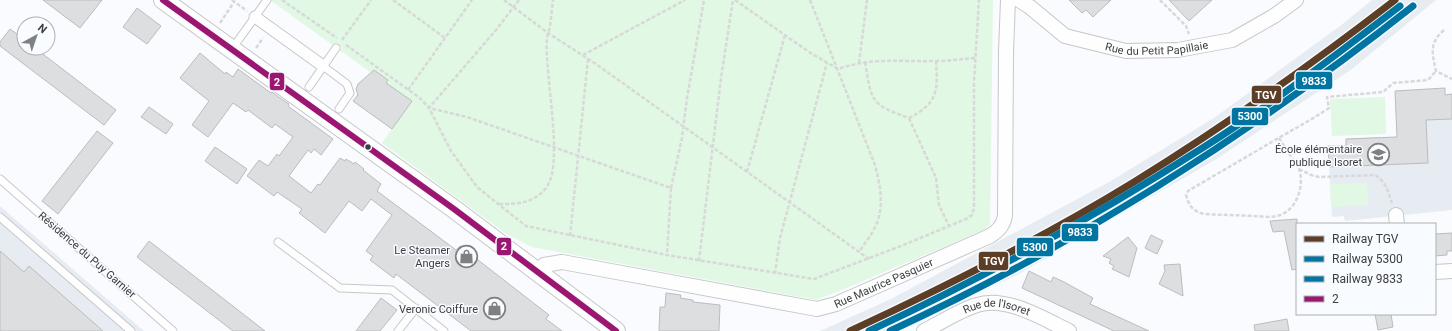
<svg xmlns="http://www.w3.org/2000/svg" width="1452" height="331" viewBox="0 0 1452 331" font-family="Roboto,sans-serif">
  <rect width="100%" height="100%" fill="#f9fbfe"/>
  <path fill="#e6ecf2" d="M1372,0H1436L1352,69L1218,158L1017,275L897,331H820L891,299L1109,182L1214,118L1340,26Z
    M1445,89V95L1452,94V210L1345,221L1344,216L1332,217L1328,147L1346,146V139L1379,137V144L1410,143L1397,133L1395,91Z
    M0,206L144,331H0Z"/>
  <path fill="#e0f8e4" d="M270,0H993L990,224L986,229L849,287L816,300L532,247L508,235L382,143L392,129L353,101L358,94L356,89L358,84L373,74Z
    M1385,97L1386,134L1332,136L1330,99Z
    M1367,183L1368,205L1331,207L1330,184Z"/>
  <path fill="#dddee0" stroke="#babcbe" d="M43,0H102L80,28Z
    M1069,0H1111L1093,17L1086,10L1082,13Z
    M1169,0H1212L1189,21Z
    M137,8L161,26L147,44L123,27Z
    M10,29L24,39V48H35L116,110L104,125L0,46V42Z
    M200,53L225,74L226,72L233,77L238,69L271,93L272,92L280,98L289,104L288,106L333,139L321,155L314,149L311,153L308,150L289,176L311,193L318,184L320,185L340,158L345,161L346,159L354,164L355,162L364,169L363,170L381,184L377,191L456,250L460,246L549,315L546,319L562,331H471L396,274L394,278L370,260L373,256L366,251L392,215L371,199L362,211L349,201L325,233L299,213L302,209L277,192L274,196L247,176L259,160L268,166L277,154L279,156L293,137L275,124L272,128L248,110L246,112L233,103L208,137L192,125L209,101L180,78Z
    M374,70L388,80L386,83L412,101L392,129L353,101L358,95L356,89L358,84Z
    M1445,88V95L1452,94V119L1426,120L1428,163L1329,167L1328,146H1346V139L1397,137L1395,91Z
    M149,107L173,124L166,134L141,117Z
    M97,131L113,143L58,214L42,201Z
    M215,147L247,169L237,184L205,161Z
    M1297,219V269L1292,270L1284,231L1273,232L1270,221Z
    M1452,233V251H1447V255L1435,256V234Z
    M1151,235L1163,241L1157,254L1145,248Z
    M1128,237L1137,248L1129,277L1112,269L1114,266L1109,263L1111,259L1103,256Z
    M149,241L265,331H233L137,257Z
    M0,251L24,272L29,266L103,331H0Z
    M1180,264L1183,296L1159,284L1165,271L1164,265Z
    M1029,271L1051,282L1053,277L1064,282L1093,298L1090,304L1149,331H1114L1022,288Z
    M666,293L681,295L680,298L693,300V302L720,305L719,331H659L660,307H665Z
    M381,298L397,310L380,331H356Z
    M1375,314H1391L1393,327L1378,330Z
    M1287,319L1289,331H1255L1254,325Z"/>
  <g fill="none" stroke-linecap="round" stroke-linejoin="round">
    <defs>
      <path id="service" d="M232,49L267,0
        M323,66L347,84L350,93L339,109
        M309,87L336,48
        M0,179L173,331
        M0,217L131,331
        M278,242L340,288L392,290L444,331
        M398,331L416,308"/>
      <path id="pedestrian" d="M255,17L323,66"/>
      <g id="minor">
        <path id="s1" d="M1019,0L1030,7L1065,36L1126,51L1178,50L1232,40L1274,16L1296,0"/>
        <path d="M1396,215L1397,224"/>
        <path id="s2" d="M537,272L544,265L562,262L817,309L836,304L990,236C998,231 1003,226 1005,216L1006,52L1008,0"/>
        <path d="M1435,272L1452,271"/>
        <path id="s3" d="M924,331C940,323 960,310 977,305C1005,295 1044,319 1069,331"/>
      </g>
      <path id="tertiary" d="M163,0L454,209L616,331"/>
    </defs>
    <use href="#service" stroke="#c6c7c9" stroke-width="9"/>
    <use href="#pedestrian" stroke="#c6c7c9" stroke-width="13"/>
    <use href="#minor" stroke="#c6c7c9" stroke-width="16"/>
    <use href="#tertiary" stroke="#c6c7c9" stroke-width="20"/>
    <path stroke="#d8d8d9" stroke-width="2.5" stroke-dasharray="4 2" stroke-linecap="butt" d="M232,0L247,11
      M282,0L337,38
      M393,0L445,38
      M504,0L548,33L596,64L869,259
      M519,0L496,30L429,108L467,117L671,188L667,255
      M735,0L809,52L838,69C873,57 899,62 935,61C949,61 962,59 975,58
      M810,0L875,165C880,184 884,204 877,223C873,233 865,243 859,252
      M1160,0L1186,26L1189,34
      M220,23L234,2
      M1444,30C1429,43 1432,53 1436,71L1452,79
      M342,40L371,0
      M346,45L420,98L429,108L451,151L477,187L526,226L667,255L814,279L901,246L966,219L972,215L974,208V82L979,0
      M256,48L263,38
      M583,55L685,0
      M865,62C872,101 869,104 909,118C938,103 938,91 936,61
      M859,63L867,0
      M408,90L472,0
      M909,118L936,178L939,205L949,226
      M1279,138L1299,169C1305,186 1296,213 1276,216C1269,218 1261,216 1254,216C1237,215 1221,215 1204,214C1193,211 1189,206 1186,195L1188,191C1215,175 1243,159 1270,143C1290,131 1310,121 1329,108L1327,97L1383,92L1393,83L1428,80L1436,71
      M1299,169L1311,175L1319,177L1375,175C1386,182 1388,191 1392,203
      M747,172L785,35
      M671,188L682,138L687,98L704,0
      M499,204C517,204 533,204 546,188C565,164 544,74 547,39C547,35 549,31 550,27C551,18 552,9 553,0
      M570,236L588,59
      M699,261L721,78L733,0
      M775,274L780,238L827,63"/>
    <use href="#service" stroke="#fefeff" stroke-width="7"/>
    <use href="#pedestrian" stroke="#fefeff" stroke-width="11"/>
    <use href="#minor" stroke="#fefeff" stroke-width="14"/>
    <use href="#tertiary" stroke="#fefeff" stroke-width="18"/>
    <defs>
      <path id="bus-1" d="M163,0L454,209L616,331"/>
    </defs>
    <use href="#bus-1" stroke="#f8fbff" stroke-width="9"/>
    <use href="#bus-1" stroke="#9b1670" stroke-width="6"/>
    <defs>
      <path id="rail-1" d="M850,331C947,286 1043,238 1134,182C1225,126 1311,65 1395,0"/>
      <path id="rail-2" d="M869,331C985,277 1096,216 1204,147C1272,104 1336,55 1400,6"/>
      <path id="rail-3" d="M890,331C1078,244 1250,135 1413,6"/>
    </defs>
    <use href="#rail-1" stroke="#f8fbff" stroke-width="10"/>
    <use href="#rail-2" stroke="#f8fbff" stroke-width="10"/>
    <use href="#rail-3" stroke="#f8fbff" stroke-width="10"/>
    <use href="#rail-1" stroke="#5c3e26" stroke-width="7"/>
    <use href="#rail-2" stroke="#0075a1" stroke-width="7"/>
    <use href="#rail-3" stroke="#0075a1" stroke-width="7"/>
  </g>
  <defs>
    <symbol id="school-ring" viewBox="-11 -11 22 22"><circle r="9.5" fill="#f8fbff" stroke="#7e8081" stroke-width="1.5"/><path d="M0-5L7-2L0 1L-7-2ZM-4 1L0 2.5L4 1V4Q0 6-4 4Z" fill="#7e8081"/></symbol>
    <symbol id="shop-ring" viewBox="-11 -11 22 22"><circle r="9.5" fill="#f8fbff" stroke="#7e8081" stroke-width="1.5"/><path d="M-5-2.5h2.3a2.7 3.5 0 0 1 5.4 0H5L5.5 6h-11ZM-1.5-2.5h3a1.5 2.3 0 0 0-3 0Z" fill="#7e8081"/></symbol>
  </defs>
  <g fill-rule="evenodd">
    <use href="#school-ring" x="1366" y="142" width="25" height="25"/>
    <use href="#shop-ring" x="454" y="244" width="25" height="25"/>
    <use href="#shop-ring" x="482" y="296" width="25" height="25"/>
  </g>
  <circle fill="#3c3d3e" stroke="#f8fbff" stroke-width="1.5" cx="368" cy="147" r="3.5"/>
  <g text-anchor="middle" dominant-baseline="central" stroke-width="3" stroke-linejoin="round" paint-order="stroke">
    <g font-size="11" fill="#3c3d3e" stroke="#f8fbff">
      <text stroke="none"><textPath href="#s1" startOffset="152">Rue du Petit Papillaie</textPath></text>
      <text transform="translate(87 255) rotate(41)">Résidence du Puy Garnier</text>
      <text stroke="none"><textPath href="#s2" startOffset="359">Rue Maurice Pasquier</textPath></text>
      <text stroke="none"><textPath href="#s3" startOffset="79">Rue de l'Isoret</textPath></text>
    </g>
    <g font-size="11" fill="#3c3d3e" stroke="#f8fbff" text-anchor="end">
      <text x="1362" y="149">École élémentaire<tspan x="1362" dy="13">publique Isoret</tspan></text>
      <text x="450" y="250">Le Steamer<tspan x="450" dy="13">Angers</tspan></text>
      <text x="478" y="309">Veronic Coiffure</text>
    </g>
  </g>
  <g stroke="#f8fbff" stroke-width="1.5">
    <rect x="1295" y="71" width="38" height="19" rx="4" fill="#0075a1"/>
    <rect x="269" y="72" width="16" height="19" rx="4" fill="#9b1670"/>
    <rect x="1251" y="85" width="31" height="19" rx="4" fill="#5c3e26"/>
    <rect x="1231" y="107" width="38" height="19" rx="4" fill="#0075a1"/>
    <rect x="1061" y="223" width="38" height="19" rx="4" fill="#0075a1"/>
    <rect x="496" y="237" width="16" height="19" rx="4" fill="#9b1670"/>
    <rect x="1016" y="237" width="38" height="20" rx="4" fill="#0075a1"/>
    <rect x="978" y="251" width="31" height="20" rx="4" fill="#5c3e26"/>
  </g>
  <g font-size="11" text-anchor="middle" font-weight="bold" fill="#fff">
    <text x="1314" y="85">9833</text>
    <text x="277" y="86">2</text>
    <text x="1266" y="99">TGV</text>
    <text x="1250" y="120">5300</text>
    <text x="1080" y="236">9833</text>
    <text x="504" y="250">2</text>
    <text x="1035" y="251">5300</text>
    <text x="994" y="265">TGV</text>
  </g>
  <rect x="1296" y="223" width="140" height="92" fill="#f8fbff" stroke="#adafb2"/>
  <rect x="1304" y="236" width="20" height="6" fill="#5c3e26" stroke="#adafb2"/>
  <text x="1332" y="243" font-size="12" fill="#3c3d3e">Railway TGV</text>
  <rect x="1304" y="256" width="20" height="6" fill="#0075a1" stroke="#adafb2"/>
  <text x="1332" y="263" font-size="12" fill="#3c3d3e">Railway 5300</text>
  <rect x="1304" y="276" width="20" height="6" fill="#0075a1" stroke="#adafb2"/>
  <text x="1332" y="283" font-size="12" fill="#3c3d3e">Railway 9833</text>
  <rect x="1304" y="296" width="20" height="6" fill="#9b1670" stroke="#adafb2"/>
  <text x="1332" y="303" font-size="12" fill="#3c3d3e">2</text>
  <g transform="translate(36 36) rotate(40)"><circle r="19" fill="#f8fbff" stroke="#adafb2"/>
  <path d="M0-3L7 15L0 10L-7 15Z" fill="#7e8081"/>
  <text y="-6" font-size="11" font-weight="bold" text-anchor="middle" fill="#3c3d3e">N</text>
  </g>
</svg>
